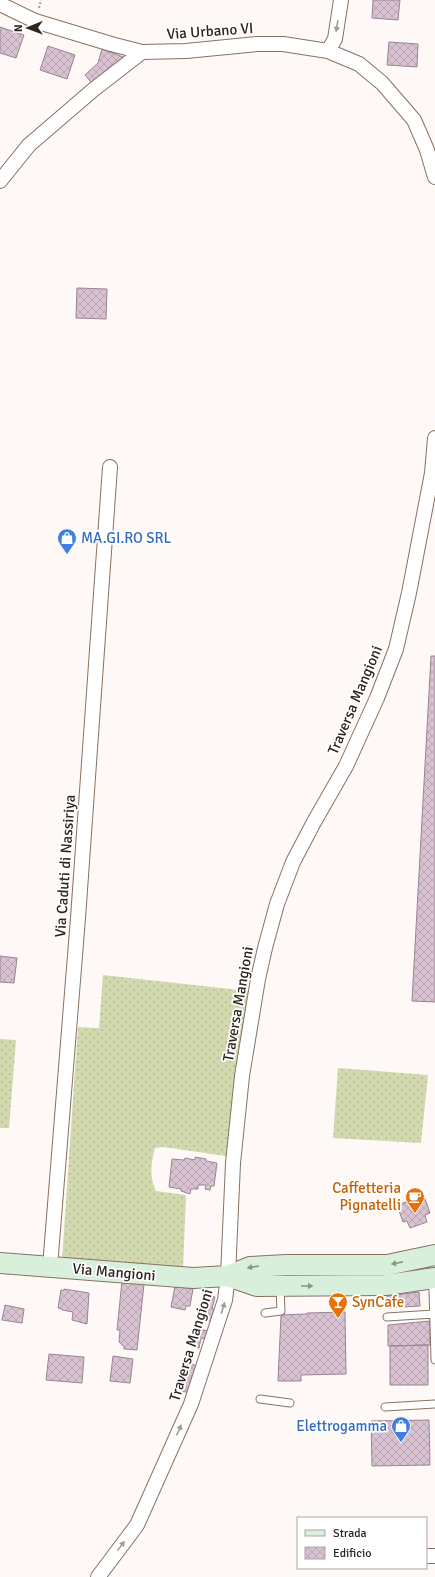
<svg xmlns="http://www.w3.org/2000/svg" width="435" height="1577" viewBox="0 0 435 1577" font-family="Signika,sans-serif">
  <defs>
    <pattern id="grass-dots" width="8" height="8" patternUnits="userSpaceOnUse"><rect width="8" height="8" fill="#d2d9ae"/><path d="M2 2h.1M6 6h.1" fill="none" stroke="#b5ba95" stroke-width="1.8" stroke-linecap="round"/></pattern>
    <pattern id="building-cross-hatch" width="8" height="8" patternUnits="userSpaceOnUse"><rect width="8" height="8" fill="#d8c1d1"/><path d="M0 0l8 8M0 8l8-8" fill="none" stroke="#baa6b3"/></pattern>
  </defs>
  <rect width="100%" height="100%" fill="#fef9f6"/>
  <path fill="url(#grass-dots)" d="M103,975L248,991L226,1156L163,1147L155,1148C151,1163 149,1177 156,1191L186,1195L183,1270L62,1259L78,1027L99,1028Z
    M0,1039L16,1040L9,1128H0Z
    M338,1068L428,1075L421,1143L333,1138Z"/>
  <path fill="url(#building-cross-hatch)" stroke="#9a8494" d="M373,0H400L398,20L372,18Z
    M0,27L24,35L16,58L0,53Z
    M389,42L418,44L417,67L387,65Z
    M48,46L75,55L67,79L40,70Z
    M102,49L123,57V63L94,86L85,75L98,63Z
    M77,288L107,289L106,319L76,318Z
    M431,656H435V1002L412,1001Z
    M0,956L17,958L14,983L0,982Z
    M195,1157L206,1159V1161L217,1163L214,1186H211L210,1190L205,1189L206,1185H198V1189H191L190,1194L181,1191V1189L169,1187L172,1159L184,1160L185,1158L195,1160Z
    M424,1196L430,1213L425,1215L427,1222L410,1228L407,1221L403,1222L397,1205Z
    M122,1281L144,1284L137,1350L124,1349V1346L122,1345L119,1342L120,1330H117Z
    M175,1286L193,1289L190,1306H186L185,1310L171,1307Z
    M64,1289L89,1293L87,1324L72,1320L73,1312L62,1310V1309L58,1308L61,1290L64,1291Z
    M419,1292L420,1306L387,1308V1296Z
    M204,1294L215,1297L212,1309L215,1310L212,1322L198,1318Z
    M5,1305L24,1309L22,1323L2,1320Z
    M345,1312L346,1374L301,1375V1381H278L281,1315L307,1314V1313Z
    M430,1321V1345L388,1346V1325Z
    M196,1329L210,1331L209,1339L201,1338L199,1348L192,1347Z
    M428,1345V1385H390V1346Z
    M49,1354L84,1357L82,1383L46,1380Z
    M113,1356L133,1359L130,1383L110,1381Z
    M188,1363L201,1367L192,1393L180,1391Z
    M429,1420L430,1465L372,1466L371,1421Z"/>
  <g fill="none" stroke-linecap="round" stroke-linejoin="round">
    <defs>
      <path id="lane" d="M431,1279L433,1290L435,1360
        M265,1313L281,1311L280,1288
        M387,1317L434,1314
        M260,1399L290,1403
        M385,1407L435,1404"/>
      <path id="street" d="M0,4L35,21L111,44L142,52L186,51L257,44H283L328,51L359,64L382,83L414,120L427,150L435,177
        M328,51L335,39L341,0
        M0,181L29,145L93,90L142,52
        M50,1267L78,918L110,467
        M426,1556H435
        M98,1577L137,1525L191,1404L225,1300L228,1276L233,1163L242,1076L258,979L265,948L277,904L293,862L314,822L346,766L377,698L396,649L409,593L432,473L435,438"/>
      <path id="secondary" d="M0,1263L193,1278L228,1276L250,1267L286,1265H387L435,1255
        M228,1276L257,1286L386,1285L435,1278"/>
    </defs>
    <use href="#lane" stroke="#877263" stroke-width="9"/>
    <use href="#street" stroke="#877263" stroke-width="16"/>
    <use href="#secondary" stroke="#877263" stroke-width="22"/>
    <path stroke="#a29b97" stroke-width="2" stroke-dasharray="2 2" stroke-linecap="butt" d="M39,8L41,0"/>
    <use href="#lane" stroke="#fff" stroke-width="7"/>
    <use href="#street" stroke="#fff" stroke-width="14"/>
    <use href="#secondary" stroke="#d8f0db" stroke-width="20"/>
  </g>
  <defs><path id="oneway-solid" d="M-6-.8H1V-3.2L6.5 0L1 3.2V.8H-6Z"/></defs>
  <g fill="#a09c9a">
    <use href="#oneway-solid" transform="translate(337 26) rotate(99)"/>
    <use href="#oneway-solid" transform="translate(223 1308) rotate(-73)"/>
    <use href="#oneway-solid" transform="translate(179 1430) rotate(-66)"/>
    <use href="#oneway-solid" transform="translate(121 1546) rotate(-54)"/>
  </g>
  <g fill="#8b9486">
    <use href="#oneway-solid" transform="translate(397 1263) rotate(169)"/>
    <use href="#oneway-solid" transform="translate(253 1267) rotate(171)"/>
    <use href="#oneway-solid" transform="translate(307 1286)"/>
  </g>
  <defs>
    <symbol id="shop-pin" viewBox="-11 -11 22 30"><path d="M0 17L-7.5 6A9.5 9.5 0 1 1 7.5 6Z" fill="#3f7fe0" stroke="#fff"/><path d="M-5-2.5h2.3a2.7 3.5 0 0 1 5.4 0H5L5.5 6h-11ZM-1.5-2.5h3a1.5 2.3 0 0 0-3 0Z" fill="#fff"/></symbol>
    <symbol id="cafe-pin" viewBox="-11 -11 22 30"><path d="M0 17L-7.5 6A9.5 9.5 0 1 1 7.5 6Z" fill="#e8710a" stroke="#fff"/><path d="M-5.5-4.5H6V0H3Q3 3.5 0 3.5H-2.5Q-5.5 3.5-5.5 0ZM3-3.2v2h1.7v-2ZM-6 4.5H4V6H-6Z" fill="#fff"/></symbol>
    <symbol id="bar-pin" viewBox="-11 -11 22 30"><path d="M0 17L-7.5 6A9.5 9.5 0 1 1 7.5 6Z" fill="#e8710a" stroke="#fff"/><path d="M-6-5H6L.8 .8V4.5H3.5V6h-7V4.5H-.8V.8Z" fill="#fff"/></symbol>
  </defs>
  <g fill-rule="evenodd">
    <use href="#shop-pin" x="56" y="527" width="22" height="30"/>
    <use href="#cafe-pin" x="404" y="1186" width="22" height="30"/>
    <use href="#bar-pin" x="327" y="1291" width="22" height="30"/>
    <use href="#shop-pin" x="390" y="1415" width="22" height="30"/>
  </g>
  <g text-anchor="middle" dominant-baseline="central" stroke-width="3.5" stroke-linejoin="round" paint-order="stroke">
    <g font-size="15" fill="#2d241e" stroke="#fff">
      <text transform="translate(210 31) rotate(-4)">Via Urbano VI</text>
      <text transform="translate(355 700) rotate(-67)">Traversa Mangioni</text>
      <text transform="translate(65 866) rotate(-86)">Via Caduti di Nassiriya</text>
      <text transform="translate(238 1004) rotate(-80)">Traversa Mangioni</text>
      <text transform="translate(114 1272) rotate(5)">Via Mangioni</text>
      <text transform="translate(191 1345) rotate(-73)">Traversa Mangioni</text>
    </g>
    <g font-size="15" fill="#366cbe" stroke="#fff" text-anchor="start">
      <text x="81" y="538">MA.GI.RO SRL</text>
      <text x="387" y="1426" text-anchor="end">Elettrogamma</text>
    </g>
    <g font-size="15" fill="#c56008" stroke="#fff" text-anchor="end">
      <text x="401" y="1188">Caffetteria<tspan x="401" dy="17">Pignatelli</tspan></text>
      <text x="352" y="1302" text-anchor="start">SynCafe</text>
    </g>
  </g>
  <rect x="297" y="1517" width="130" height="52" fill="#ffffff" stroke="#aba7a5"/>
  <rect x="305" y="1530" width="20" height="6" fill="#d8f0db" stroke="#aba7a5"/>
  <text x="333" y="1537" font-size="12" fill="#2d241e">Strada</text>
  <rect x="305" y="1547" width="20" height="12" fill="url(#building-cross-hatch)" stroke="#aba7a5"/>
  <text x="333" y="1557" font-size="12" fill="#2d241e">Edificio</text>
  <g transform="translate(28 28) rotate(269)" stroke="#ffffff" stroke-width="3" paint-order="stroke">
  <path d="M0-3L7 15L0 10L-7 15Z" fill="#2d241e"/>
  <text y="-6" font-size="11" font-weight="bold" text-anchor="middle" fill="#2d241e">N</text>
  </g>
</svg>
